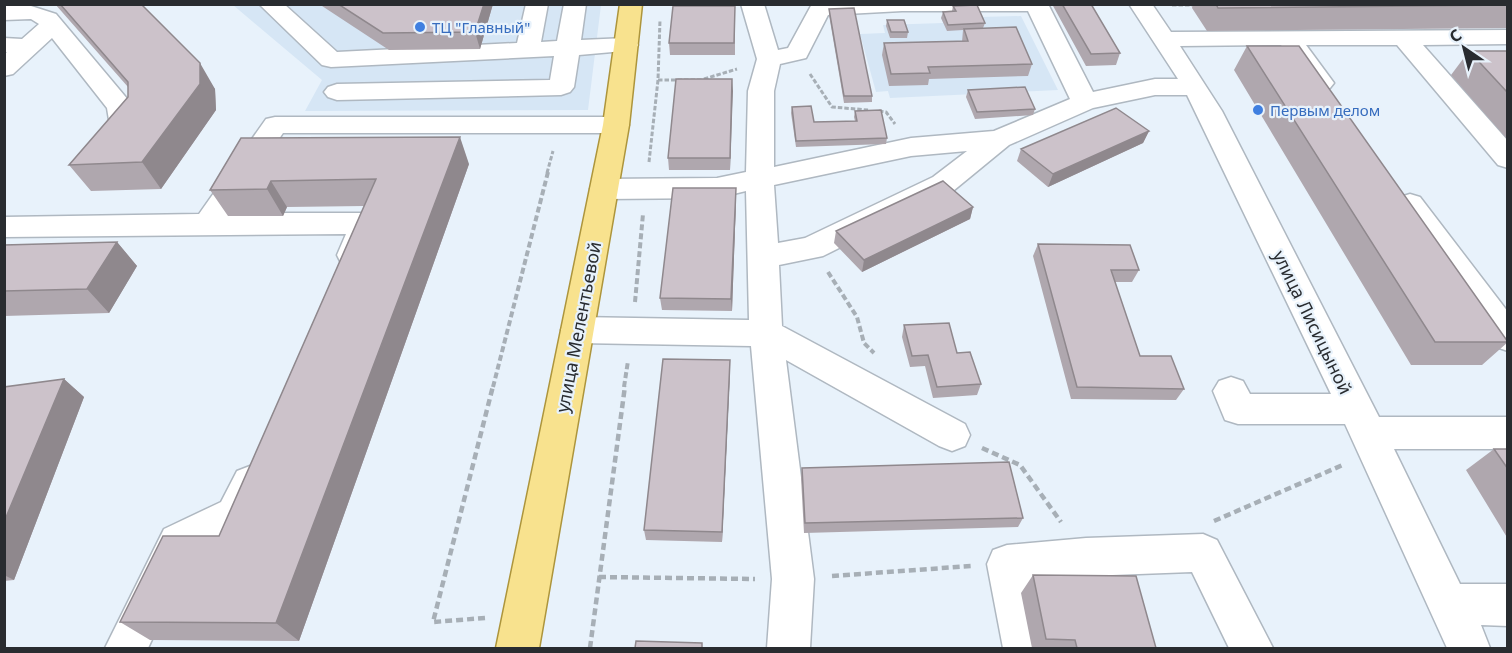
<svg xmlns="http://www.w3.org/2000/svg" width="1512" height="653" viewBox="0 0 1512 653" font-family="'Noto Sans',sans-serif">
  <rect width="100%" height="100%" fill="#e8f2fb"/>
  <path fill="#d6e6f5" d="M233,5H601L588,110L305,111L322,80Z
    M1021,16L1058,90L890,98L888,91L876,92L860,34L885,33L883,25L943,23L941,18Z"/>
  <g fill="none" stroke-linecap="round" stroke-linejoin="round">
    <defs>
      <path id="minor" d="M259,4H284L337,52L517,43L526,4H548L541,42L557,41L564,4H586L581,40L626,38L635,40L638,45L635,50L579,55L574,87L570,92L561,95L337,100L328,97L324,92L328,87L337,84L550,80L554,56L331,67L322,65Z
        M741,4H764L778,50L788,48L812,4H1048L1093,92L1155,79H1178L1129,4H1152L1171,32L1508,30V44L1423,45L1508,141V168L1498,165L1397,45H1306L1334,83L1330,88L1321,91L1312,88L1281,45L1180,46L1222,111L1379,417H1508V449H1394L1460,584H1508V626L1481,625L1490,648H1447L1345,424H1238L1225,420L1213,391L1219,381L1231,377L1243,381L1250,394H1331L1187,95H1155L1093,108L1009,145L953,191L823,256L779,265L782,326L965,424L970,435L965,446L952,451L939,446L786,360L814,579L810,648H767L772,579L751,346L578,343L566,339L561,330L566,321L578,317L749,320L746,191L717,198L604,199L594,196L590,189L594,182L604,179L717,178L746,172L748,91L757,59ZM902,11H1028L1070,99L994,131L911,138L774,167V91L780,64L806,58L828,15ZM967,151L933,177L805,238L778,243L774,185L911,156Z
        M4,6H31L56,14L129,101L133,107L137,127C127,143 118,157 98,152L94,146L110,126L107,108L52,38L13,74L4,76V55L7,52H4V38L22,39L39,24L31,19L4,20Z
        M275,117H616L625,119L629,125L625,131L616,133H283L229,213H366L377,216L381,223L363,263L352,266L341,263L337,255L346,234L4,237V217L199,214L266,119Z
        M1410,194L1420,197L1508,312V351L1496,347L1400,211L1395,204L1400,197Z
        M250,466L263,471L269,483L249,528L192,555L148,648H105L164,529L221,502L237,471Z
        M1203,534L1217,540L1273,648H1229L1192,572L1086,576L1031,581L1045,648H1003L987,564L993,550L1007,545L1086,538Z"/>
      <path id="major" d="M620,4H642L629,125L539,648H496L603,125Z"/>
    </defs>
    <use href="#minor" stroke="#afb8c1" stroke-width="3"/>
    <use href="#major" stroke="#ad953c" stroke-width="3"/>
    <path stroke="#a7afb6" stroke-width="3" stroke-dasharray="4.5 2" stroke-linecap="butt" d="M1172,5H1197
      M810,74L832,107L868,110
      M704,79L737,69
      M658,80H710
      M879,111L886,112L895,124
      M649,162L658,80L660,20
      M547,173L553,151"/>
    <path stroke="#a7afb6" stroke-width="4" stroke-dasharray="6 3" stroke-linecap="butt" d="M828,272L857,317L864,343L874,353
      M635,302L643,214
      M493,387L548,172
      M624,387L628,361"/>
    <path stroke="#a7afb6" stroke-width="4.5" stroke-dasharray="7 4" stroke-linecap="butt" d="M982,448L1020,465L1061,522
      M1214,521L1345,464
      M832,576L971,566
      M599,577L755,579
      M485,618L433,622L493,386
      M590,648L625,386"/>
    <use href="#minor" fill="#fff" fill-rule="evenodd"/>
    <use href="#major" fill="#f8e28e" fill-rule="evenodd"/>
  </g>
  <path fill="#afa7ae" d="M55,4H141L215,89L216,110L161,189L91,191L69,165L128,97V87Z
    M319,4H493L480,49L389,50Z
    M1052,4H1091L1120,53L1116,65L1086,66Z
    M1193,4H1508V28L1207,31L1192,8Z
    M953,6L985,23L983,28L1032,64L1028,76L929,79L928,85L889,86L882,55L884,43L962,42L963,30L947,31L941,18L943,12L952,11Z
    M829,9L872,96V102L844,103L829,15Z
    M735,17V55H670L669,43Z
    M887,20L908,32L907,38H890L886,26Z
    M1247,46L1508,342L1482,365H1411L1234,70Z
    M1469,51H1508V140L1451,75Z
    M732,79L730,170H669L668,158Z
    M968,90L1035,109L1033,115L975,119L966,97Z
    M792,107L814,122L855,121L854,117L855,111L887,138L886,144L796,147L791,113Z
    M1149,131L1143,143L1048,187L1017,161L1021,149Z
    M241,138L469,164L299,641L150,640L120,622L219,536L364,206L287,207L283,216H228L210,190Z
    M736,201L732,311L662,310L660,298Z
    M973,207L970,219L862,272L834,243L836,231Z
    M117,242L137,266L109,313L4,316V245Z
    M1038,244L1139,270L1132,282H1115L1140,356L1184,389L1176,400L1071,399L1033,256Z
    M904,325L957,353L981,384L977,395L933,398L925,366L910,367L902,337Z
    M730,360V371L722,542L646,540L644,530Z
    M64,379L84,397L14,580L4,581V387Z
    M1494,449L1508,469V539L1466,470Z
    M802,468L1023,518L1018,527L804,533L801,478Z
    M1033,575L1156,648H1032L1021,593Z"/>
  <path fill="#8f888d" d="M484,4H493L480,49L475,32Z
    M200,63L215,89L216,110L161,189L142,162Z
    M732,79L733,91L730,170V158Z
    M1149,131L1143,143L1048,187L1053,174Z
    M460,137L469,164L299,641L276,623Z
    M271,181L287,207L283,216L267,189Z
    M736,188V201L732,311L731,299Z
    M973,207L970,219L862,272L864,260Z
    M117,242L137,266L109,313L87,289Z
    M730,360V371L722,542V532Z
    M64,379L84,397L14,580L4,575V522Z"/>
  <path fill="#ccc2ca" stroke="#8f888d" stroke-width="1.5" d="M60,4H141L200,63V84L142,162L69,165L128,97V82Z
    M338,4H484L475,32L383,33Z
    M1062,4H1091L1120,53L1091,54Z
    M1216,4H1508V5L1218,8Z
    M977,5L985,23L948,25L943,12L956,11L953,6Z
    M673,6H735L734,43H669Z
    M854,8L872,96H844L829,9Z
    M887,20H904L908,32H891Z
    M1016,27L1032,64L928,67L930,73L891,74L884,43L968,41L964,29Z
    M1247,46H1299L1508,342H1435Z
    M1469,51H1508V93Z
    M676,79H732L730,158H668Z
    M1025,87L1035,109L977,112L968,90Z
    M811,106L814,122L857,121L855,111L881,110L887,138L796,141L792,107Z
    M1116,108L1149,131L1053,174L1021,149Z
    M460,137L276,623L120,622L163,536H219L376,179L271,181L267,189L210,190L241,138Z
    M943,181L973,207L864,260L836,231Z
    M673,188H736L731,299L660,298Z
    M117,242L87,289L4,291V245Z
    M1038,244L1130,245L1139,270H1111L1140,356H1171L1184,389L1077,387Z
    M949,323L957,353L970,352L981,384L937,387L928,355L912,356L904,325Z
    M663,359L730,360L722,532L644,530Z
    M64,379L4,522V387Z
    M1494,449H1508V469Z
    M1009,462L1023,518L805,523L802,468Z
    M1033,575L1136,576L1156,648H1077L1075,640L1046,639Z
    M636,641L702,643V648H635Z"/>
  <g fill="#3f7fe0" stroke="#e8f2fb" stroke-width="2">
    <circle cx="420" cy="27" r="6"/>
    <circle cx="1258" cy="110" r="6"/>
  </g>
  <g text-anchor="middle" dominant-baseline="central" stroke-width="4.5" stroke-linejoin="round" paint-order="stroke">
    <g font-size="15" fill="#366cbe" stroke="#e8f2fb" text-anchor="start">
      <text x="432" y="27">ТЦ "Главный"</text>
      <text x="1270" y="110">Первым делом</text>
    </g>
    <g font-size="18" fill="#292c30" stroke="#e8f2fb">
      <text transform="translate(1313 322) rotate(64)">улица Лисицыной</text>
      <text transform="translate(578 327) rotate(-79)">улица Мелентьевой</text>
    </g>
  </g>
  <rect width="1512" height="653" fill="none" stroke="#292c30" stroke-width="12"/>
  <g transform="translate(1464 48) rotate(325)" stroke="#e8f2fb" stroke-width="4.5" paint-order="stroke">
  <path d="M0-4.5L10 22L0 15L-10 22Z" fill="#292c30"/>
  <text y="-9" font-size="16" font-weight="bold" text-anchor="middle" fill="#292c30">С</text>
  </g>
</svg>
